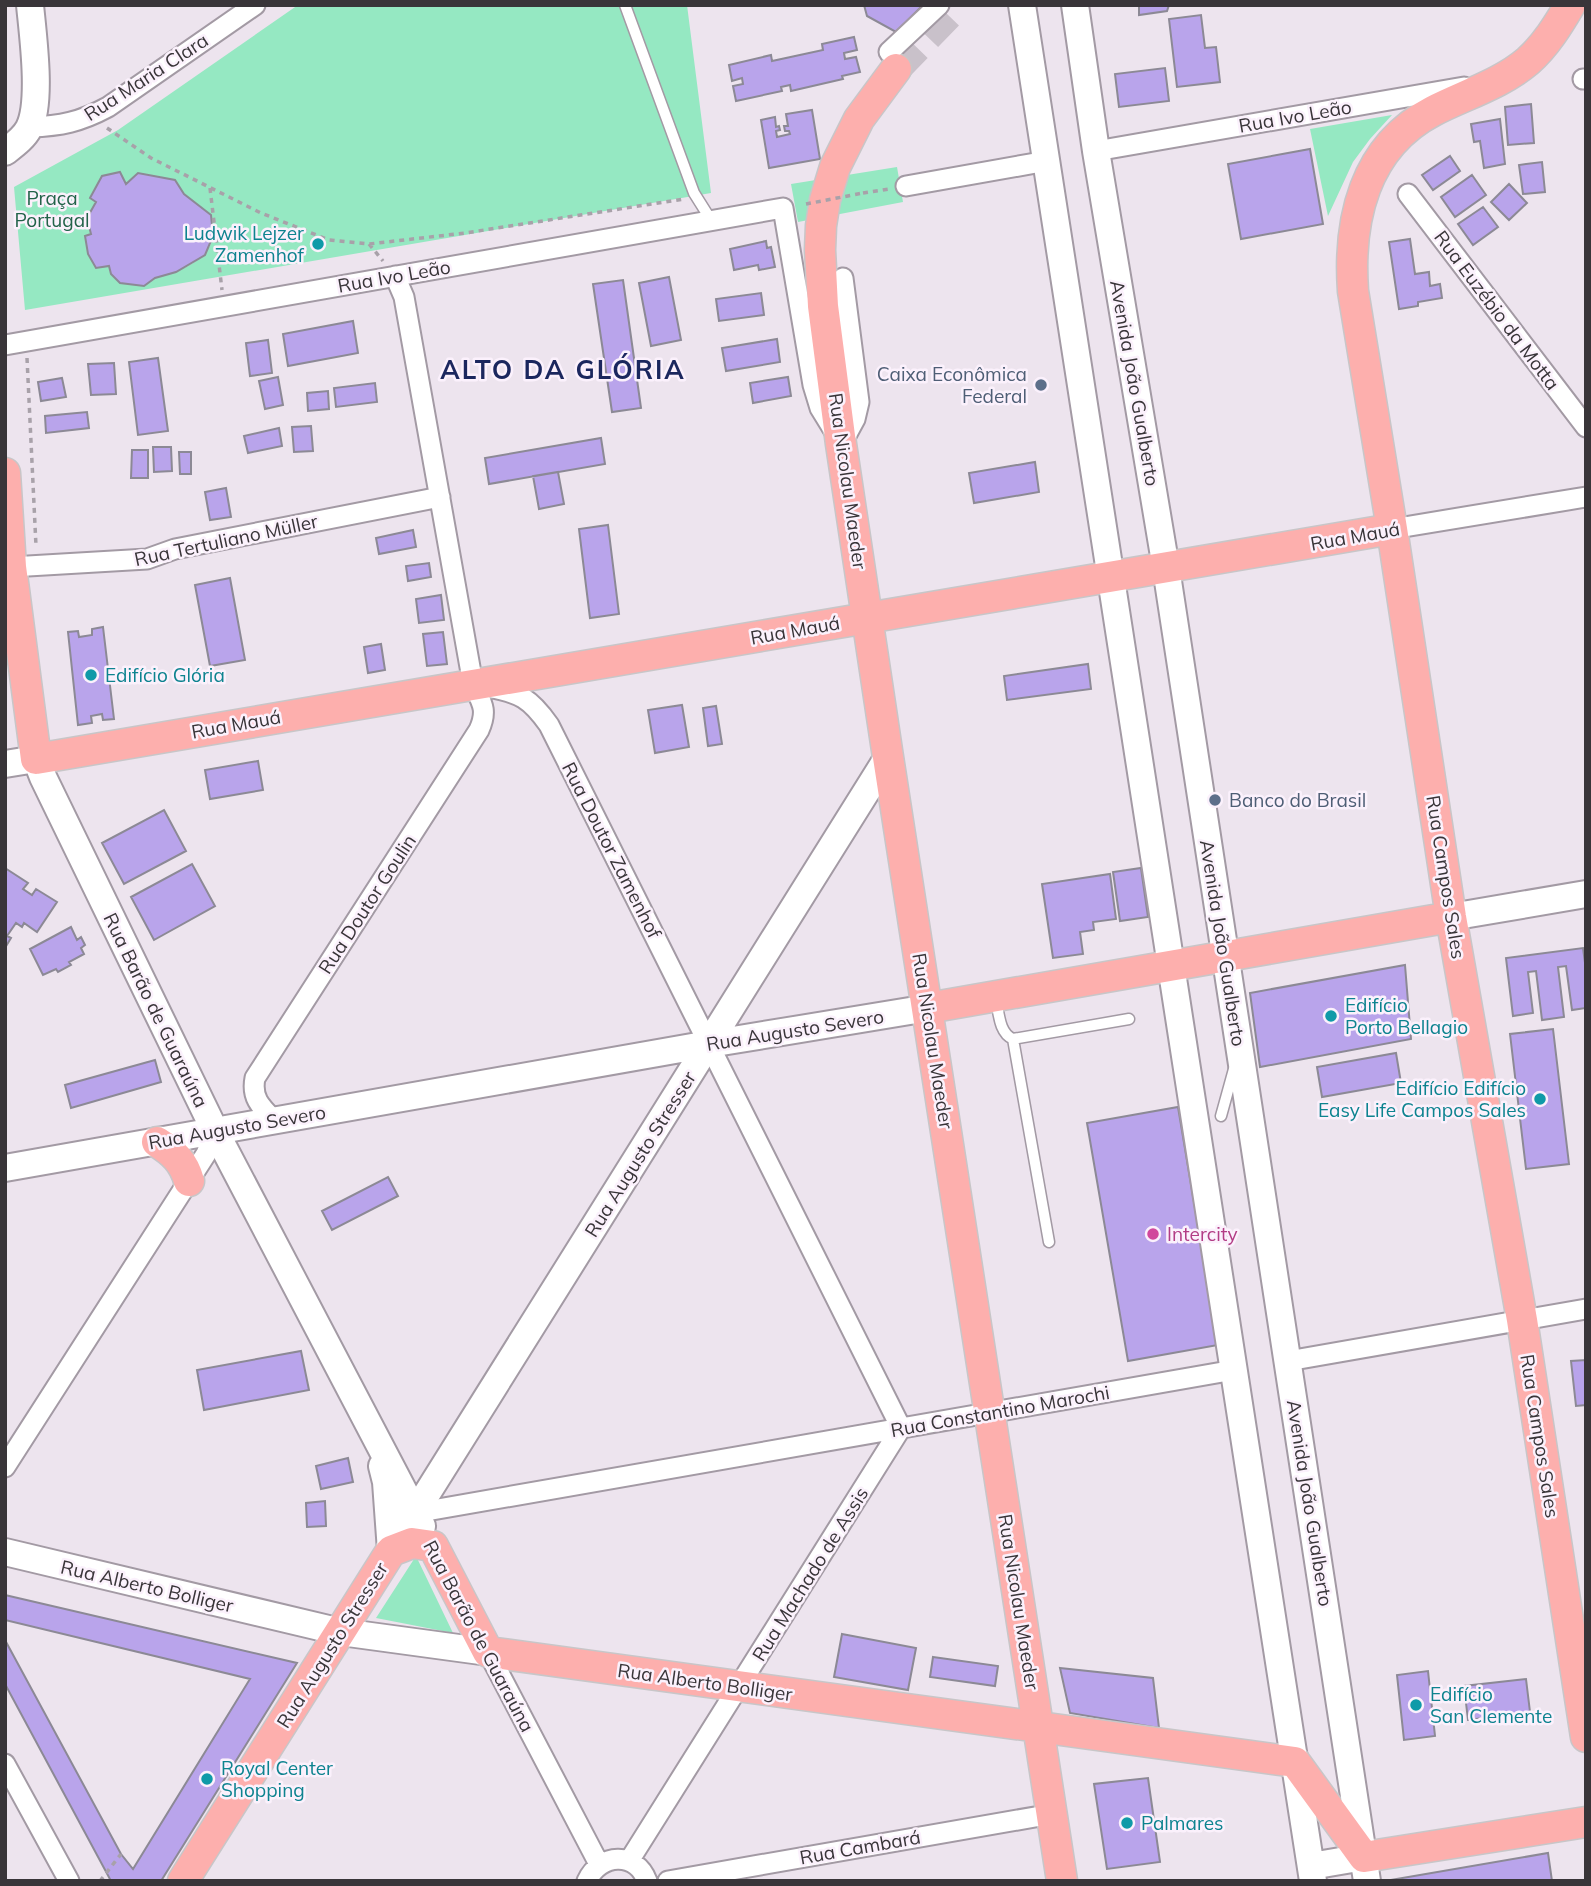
<svg xmlns="http://www.w3.org/2000/svg" width="1591" height="1886" viewBox="0 0 1591 1886" font-family="Mulish,sans-serif">
  <rect width="100%" height="100%" fill="#ede4ee"/>
  <path fill="#95e8c2" fill-rule="evenodd" d="M298,5H687L711,193L25,310L14,187L118,130ZM120,172L126,184L138,173L175,180L184,194L211,215C212,222 214,230 213,237C205,273 150,278 120,283L111,274L109,266L96,268L88,254L85,237L91,234L87,218L96,202L90,197L102,176Z
    M1392,115L1370,139L1353,162L1328,216L1310,129Z
    M897,167L903,202L798,222L791,184Z
    M416,1556L453,1633L376,1618Z"/>
  <path fill="#b9a4eb" stroke="#8c8995" stroke-width="2" d="M864,5H923L896,32L867,16Z
    M1139,5H1169L1167,11L1139,15Z
    M1201,15L1205,48L1216,47L1220,82L1177,87L1169,19Z
    M854,37L857,50L844,53L845,59L856,57L860,72L842,76L843,79L791,91L790,85L781,87L782,91L736,101L733,86L743,84L742,78L732,81L729,65L771,55L772,61L823,50L822,44Z
    M1165,68L1169,101L1119,107L1115,74Z
    M1531,104L1534,143L1508,145L1505,107Z
    M812,110L820,159L769,168L761,120L775,117L776,127L779,126L780,130L776,131L777,137L790,134L789,131H785L784,126H788L786,114Z
    M1500,119L1505,164L1484,168L1480,141L1474,142L1471,124Z
    M1310,149L1323,224L1241,239L1228,164Z
    M1450,156L1460,171L1433,190L1422,175Z
    M1542,162L1545,192L1523,194L1519,165Z
    M120,172L126,184L138,173L175,180L184,194L211,215L213,236L205,255L176,272L155,278L144,286L120,283L111,274L109,266L96,268L88,254L85,236L91,234L87,218L96,202L90,198L102,176Z
    M1472,175L1486,195L1455,217L1441,197Z
    M1509,184L1527,203L1509,220L1491,202Z
    M1483,207L1498,227L1473,245L1458,224Z
    M1410,239L1415,274L1429,272L1430,286L1440,284L1442,298L1418,302V306L1399,309L1389,242Z
    M766,241L767,248L771,247L775,267L759,270L758,265L734,270L730,249Z
    M669,277L681,340L651,346L639,283Z
    M623,280L641,408L612,412L593,284Z
    M761,293L764,315L719,321L716,299Z
    M353,321L358,353L288,366L283,334Z
    M777,339L780,362L726,371L722,348Z
    M268,340L272,373L250,376L246,343Z
    M158,358L168,431L138,435L129,362Z
    M114,363L116,394L91,395L88,364Z
    M278,377L283,405L265,409L259,381Z
    M788,377L791,396L753,403L750,383Z
    M62,378L66,397L41,401L38,382Z
    M375,383L377,402L336,407L334,388Z
    M328,391L329,409L308,411L307,393Z
    M87,412L89,428L46,433L45,416Z
    M311,426L313,451L294,452L292,427Z
    M279,428L282,446L248,453L244,436Z
    M601,438L605,464L489,484L485,458Z
    M153,447H171L172,471L154,472Z
    M132,450H148V478H131Z
    M179,452H191V474H180Z
    M1035,462L1039,492L974,503L969,473Z
    M558,472L564,504L539,509L533,476Z
    M226,488L231,517L210,520L205,492Z
    M608,525L619,614L590,618L579,529Z
    M413,530L416,547L379,554L376,538Z
    M429,563L431,577L408,581L406,566Z
    M230,578L245,660L210,666L195,585Z
    M441,595L444,620L419,623L416,599Z
    M103,627L114,719L103,720L102,714L91,716L92,723L78,725L68,632L78,631L79,637L92,635V629Z
    M443,632L447,664L427,666L423,634Z
    M381,644L385,670L368,673L364,647Z
    M1088,664L1091,689L1007,700L1004,676Z
    M682,705L689,747L655,753L648,710Z
    M716,706L722,744L708,746L703,708Z
    M258,761L263,790L210,799L205,770Z
    M164,810L186,851L124,884L102,843Z
    M192,864L215,906L154,940L131,897Z
    M5,868L28,883L23,889L32,895L36,889L57,902L37,932L24,923L22,927L16,923L7,936L11,938L5,948Z
    M1141,868L1148,917L1120,921L1113,872Z
    M1110,874L1116,919L1093,922L1094,930L1080,932L1083,954L1053,958L1042,884Z
    M71,927L77,940L81,937L85,945L81,948L84,954L69,962L71,965L58,972L56,969L43,975L30,949Z
    M1583,948L1586,970V1008L1572,1010L1566,966L1558,967L1564,1017L1542,1020L1536,971L1528,972L1533,1013L1513,1016L1506,958Z
    M1405,965L1411,1039L1260,1067L1250,993Z
    M1553,1029L1569,1164L1526,1169L1510,1034Z
    M1396,1053L1401,1083L1322,1097L1317,1067Z
    M155,1060L161,1082L71,1108L65,1085Z
    M1178,1107L1218,1345L1128,1361L1087,1123Z
    M388,1177L398,1196L332,1230L322,1211Z
    M301,1351L309,1390L204,1410L197,1370Z
    M1586,1360V1405L1576,1406L1571,1361Z
    M348,1458L353,1482L321,1489L316,1466Z
    M325,1501L326,1526L307,1527L306,1503Z
    M5,1595L297,1663L161,1881H111L5,1684V1640L121,1854L133,1869L250,1679L5,1620Z
    M842,1634L916,1648L908,1690L834,1677Z
    M933,1657L998,1666L995,1686L930,1677Z
    M1060,1668L1153,1678L1159,1728L1070,1713Z
    M1428,1671L1435,1736L1404,1740L1397,1675Z
    M1526,1679L1530,1712L1468,1720L1464,1686Z
    M1148,1778L1160,1862L1107,1869L1094,1784Z
    M1548,1853L1552,1881H1385Z"/>
  <g fill="none" stroke-linecap="round" stroke-linejoin="round">
    <path stroke="#c9c1ca" stroke-width="30" stroke-dasharray="30 15" stroke-linecap="butt" d="M896,69L958,5"/>
    <defs>
      <path id="lane" d="M625,5L694,193L711,220
        M996,1000C999,1013 999,1033 1013,1039L1129,1019
        M1013,1039L1049,1242
        M1221,1116L1234,1069"/>
      <path id="street" d="M889,52L939,5
        M1583,79H1586
        M30,127C61,126 80,122 108,107L255,5
        M1096,151L1464,87
        M906,186L1047,161
        M1408,194L1586,427
        M5,345L783,208L813,385L820,408L836,434
        M842,443L855,419L859,402L843,278
        M1392,529L1586,497
        M11,567L147,559L175,549L440,497
        M488,687C520,693 530,698 549,725L901,1428
        M274,1120C261,1107 251,1098 255,1078L479,730C488,710 482,703 473,684L404,297L395,276
        M1288,1361L1586,1309
        M5,1467L206,1154L215,1131
        M415,1513L1234,1370
        M488,1652L599,1864
        M5,1764L69,1881
        M629,1861L901,1428
        M587,1881C600,1853 636,1851 647,1881
        M668,1881L1052,1814"/>
      <path id="secondary" d="M1022,5L1313,1881
        M1075,5L1096,151L1166,568L1367,1881
        M5,152C14,145 24,138 29,128C42,102 33,36 30,5
        M5,764L36,759L43,777L215,1131L422,1526
        M1451,917L1586,894
        M5,1168L709,1044L928,1008
        M382,1466L386,1482L391,1551
        M391,1551L888,757
        M5,1552L341,1632L488,1652
        M1311,1866L1364,1857"/>
      <path id="primary" d="M1570,5C1558,25 1546,45 1528,61C1501,84 1464,95 1433,111C1364,147 1348,220 1353,291L1392,529L1451,917L1522,1320L1586,1737
        M896,69L859,119L835,167L825,200L821,226L820,250L823,306L841,444L888,757L1062,1881
        M5,473L11,567L36,759L1392,529
        M928,1008L1451,917
        M157,1142C173,1152 184,1162 189,1181
        M183,1881L391,1551L412,1543L433,1546L488,1652L1295,1762L1364,1857L1586,1822"/>
    </defs>
    <use href="#lane" stroke="#a39aa4" stroke-width="13"/>
    <use href="#street" stroke="#a39aa4" stroke-width="23"/>
    <use href="#secondary" stroke="#a39aa4" stroke-width="30"/>
    <use href="#primary" stroke="#c8c6c8" stroke-width="33"/>
    <path stroke="#a8a1a9" stroke-width="3.5" stroke-dasharray="5 5" stroke-linecap="butt" d="M107,128L151,158L261,213L329,240L369,244L465,233L684,199
      M210,188L222,290
      M863,193L889,189
      M369,244L383,261
      M27,358L36,546
      M100,1881L121,1854"/>
    <use href="#lane" stroke="#fff" stroke-width="10"/>
    <use href="#street" stroke="#fff" stroke-width="19"/>
    <use href="#secondary" stroke="#fff" stroke-width="26"/>
    <use href="#primary" stroke="#fdafad" stroke-width="30"/>
    <path stroke="#a8a1a9" stroke-width="3.5" stroke-dasharray="5 5" stroke-linecap="butt" d="M806,204L863,193"/>
  </g>
  <g fill="#0f9aa8" stroke="#fbf1fc" stroke-width="2.5">
    <circle cx="318" cy="244" r="7"/>
    <circle cx="91" cy="675" r="7"/>
    <circle cx="1331" cy="1016" r="7"/>
    <circle cx="1540" cy="1099" r="7"/>
    <circle cx="1416" cy="1705" r="7"/>
    <circle cx="207" cy="1779" r="7"/>
    <circle cx="1127" cy="1823" r="7"/>
  </g>
  <g fill="#5c6f8a" stroke="#fbf1fc" stroke-width="2.5">
    <circle cx="1041" cy="385" r="7"/>
    <circle cx="1215" cy="800" r="7"/>
  </g>
  <circle fill="#d1479c" stroke="#fbf1fc" stroke-width="2.5" cx="1153" cy="1234" r="7"/>
  <g text-anchor="middle" dominant-baseline="central" stroke-width="5" stroke-linejoin="round" paint-order="stroke">
    <g font-size="19" fill="#393539" stroke="#fbf1fc">
      <text transform="translate(146 77) rotate(-33)">Rua Maria Clara</text>
      <text transform="translate(1295 116) rotate(-10)">Rua Ivo Leão</text>
      <text transform="translate(394 276) rotate(-10)">Rua Ivo Leão</text>
      <text transform="translate(1497 310) rotate(53)">Rua Euzébio da Motta</text>
      <text transform="translate(1135 383) rotate(80)">Avenida João Gualberto</text>
      <text transform="translate(848 481) rotate(82)">Rua Nicolau Maeder</text>
      <text transform="translate(1355 536) rotate(-10)">Rua Mauá</text>
      <text transform="translate(226 540) rotate(-12)">Rua Tertuliano Müller</text>
      <text transform="translate(795 630) rotate(-10)">Rua Mauá</text>
      <text transform="translate(236 724) rotate(-10)">Rua Mauá</text>
      <text transform="translate(612 850) rotate(63)">Rua Doutor Zamenhof</text>
      <text transform="translate(1446 877) rotate(81)">Rua Campos Sales</text>
      <text transform="translate(367 904) rotate(-57)">Rua Doutor Goulin</text>
      <text transform="translate(1223 943) rotate(81)">Avenida João Gualberto</text>
      <text transform="translate(156 1010) rotate(64)">Rua Barão de Guaraúna</text>
      <text transform="translate(795 1030) rotate(-9)">Rua Augusto Severo</text>
      <text transform="translate(933 1041) rotate(81)">Rua Nicolau Maeder</text>
      <text transform="translate(237 1127) rotate(-10)">Rua Augusto Severo</text>
      <text transform="translate(640 1154) rotate(-58)">Rua Augusto Stresser</text>
      <text transform="translate(1000 1411) rotate(-10)">Rua Constantino Marochi</text>
      <text transform="translate(1540 1436) rotate(81)">Rua Campos Sales</text>
      <text transform="translate(1310 1503) rotate(81)">Avenida João Gualberto</text>
      <text transform="translate(810 1574) rotate(-58)">Rua Machado de Assis</text>
      <text transform="translate(147 1586) rotate(13)">Rua Alberto Bolliger</text>
      <text transform="translate(1019 1602) rotate(81)">Rua Nicolau Maeder</text>
      <text transform="translate(479 1636) rotate(62)">Rua Barão de Guaraúna</text>
      <text transform="translate(332 1645) rotate(-58)">Rua Augusto Stresser</text>
      <text transform="translate(705 1682) rotate(8)">Rua Alberto Bolliger</text>
      <text transform="translate(860 1847) rotate(-10)">Rua Cambará</text>
    </g>
    <g font-size="19" fill="#226349" stroke="#fbf1fc">
      <text x="52" y="198">Praça<tspan x="52" dy="22">Portugal</tspan></text>
    </g>
    <g font-size="19" fill="#0d838f" stroke="#fbf1fc" text-anchor="start">
      <text x="304" y="233" text-anchor="end">Ludwik Lejzer<tspan x="304" dy="22">Zamenhof</tspan></text>
      <text x="105" y="675">Edifício Glória</text>
      <text x="1345" y="1005">Edifício<tspan x="1345" dy="22">Porto Bellagio</tspan></text>
      <text x="1526" y="1088" text-anchor="end">Edifício Edifício<tspan x="1526" dy="22">Easy Life Campos Sales</tspan></text>
      <text x="1430" y="1694">Edifício<tspan x="1430" dy="22">San Clemente</tspan></text>
      <text x="221" y="1768">Royal Center<tspan x="221" dy="22">Shopping</tspan></text>
      <text x="1141" y="1823">Palmares</text>
    </g>
    <g font-size="19" fill="#4e5e75" stroke="#fbf1fc" text-anchor="end">
      <text x="1027" y="374">Caixa Econômica<tspan x="1027" dy="22">Federal</tspan></text>
      <text x="1229" y="800" text-anchor="start">Banco do Brasil</text>
    </g>
    <g font-size="19" fill="#b23c85" stroke="#fbf1fc" text-anchor="start">
      <text x="1167" y="1234">Intercity</text>
    </g>
    <g font-size="26" font-weight="bold" letter-spacing="2" fill="#1b275e" stroke="#fbf1fc">
      <text x="563" y="369">ALTO DA GLÓRIA</text>
    </g>
  </g>
  <rect width="1591" height="1886" fill="none" stroke="#393539" stroke-width="14"/>
</svg>
